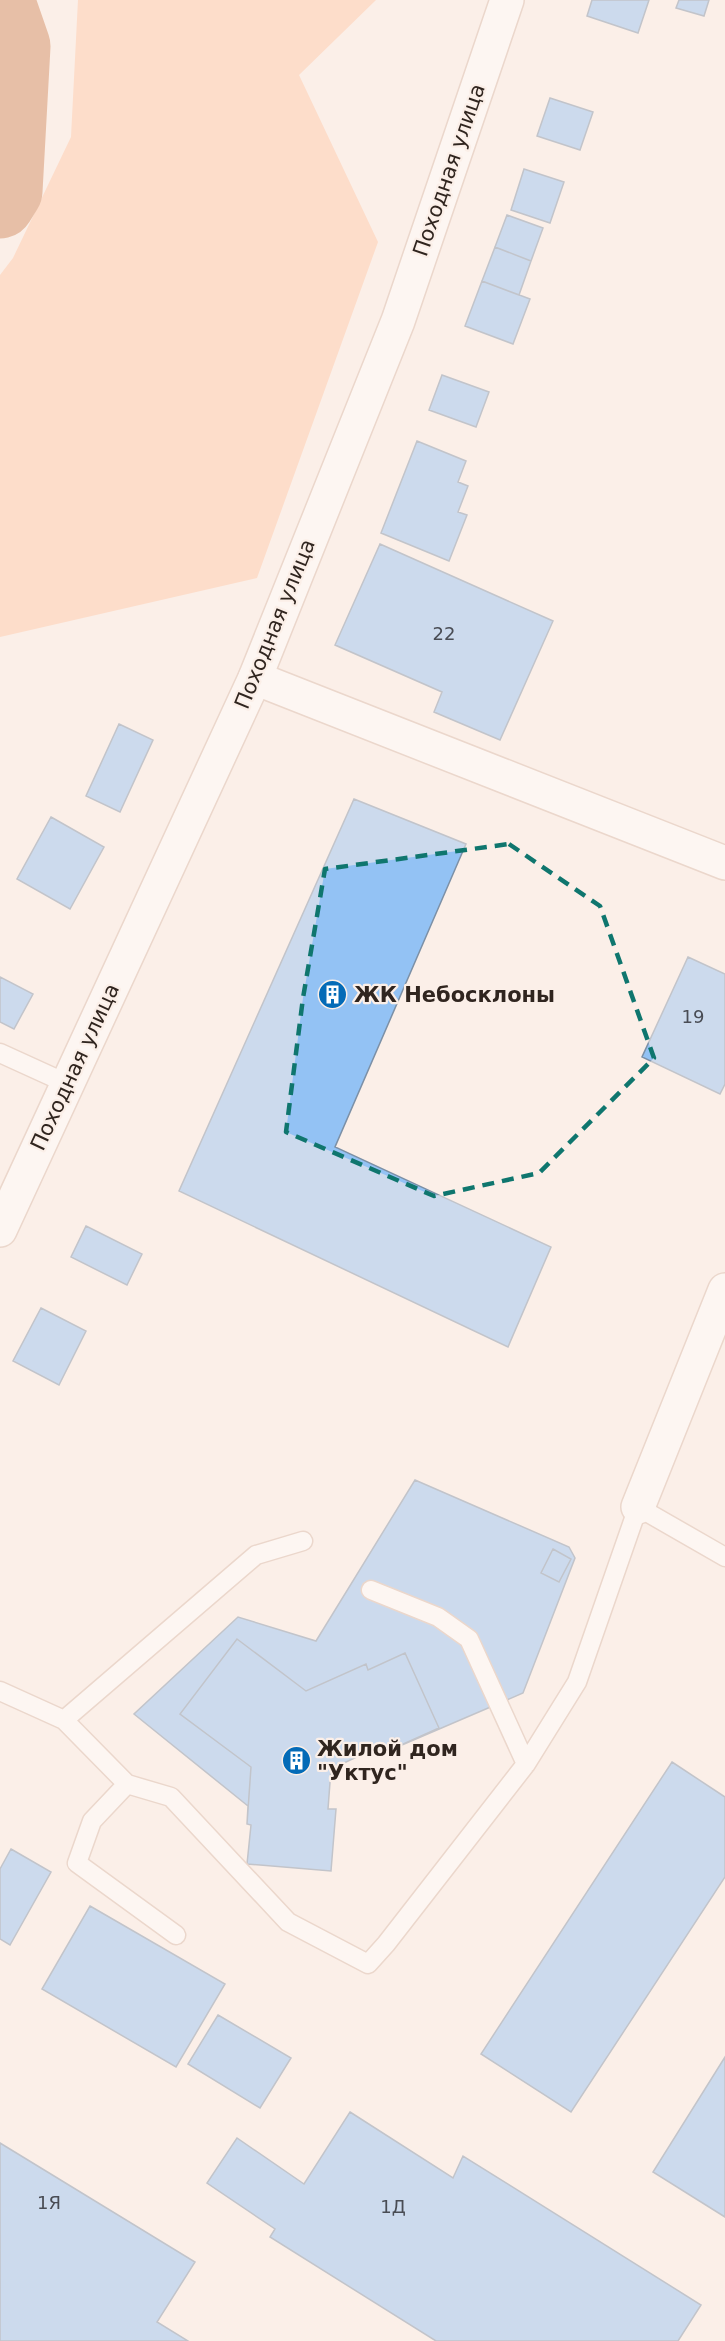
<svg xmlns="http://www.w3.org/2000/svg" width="725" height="2341" viewBox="0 0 725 2341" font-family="'DejaVu Sans',sans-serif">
  <rect width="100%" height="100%" fill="#fbefe8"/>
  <path fill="#fec7a6" d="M78,0H376L299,75L378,242L257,578L0,637V275L13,258L71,137Z"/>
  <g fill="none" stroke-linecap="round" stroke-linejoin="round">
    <path stroke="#cf8659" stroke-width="69" d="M0,204L8,191L16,46L0,0"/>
  </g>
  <path fill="#93c2f4" stroke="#7c90a6" stroke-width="1.5" d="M592,0H649L638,33L587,16Z
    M679,0H709L704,16L676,8Z
    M550,98L593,112L580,150L537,136Z
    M524,169L564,182L550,223L511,210Z
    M507,215L543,228L531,261L495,247Z
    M495,247L531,261L519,295L482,281Z
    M482,281L530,299L513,344L465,326Z
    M442,375L489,392L476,427L429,410Z
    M417,441L466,461L458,482L468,486L458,512L467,515L449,561L381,533Z
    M380,544L553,621L500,740L434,712L442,692L335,645Z
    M119,724L153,740L120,812L86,796Z
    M354,799L466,844L335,1147L551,1247L508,1347L179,1191Z
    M51,817L104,847L70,909L17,879Z
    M688,957L725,974V1084L720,1094L642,1057Z
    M0,977L33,994L14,1029L0,1022Z
    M86,1226L142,1254L127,1285L71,1257Z
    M41,1308L86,1331L59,1385L13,1361Z
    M415,1480L569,1547L575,1558L523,1693L381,1754L378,1747L331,1769L328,1809H336L331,1871L247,1864L251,1825L247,1824L248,1806L134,1714L238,1617L316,1641Z
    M553,1549L571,1559L559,1582L541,1573Z
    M237,1639L306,1691L366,1664L368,1670L405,1653L439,1728L381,1754L378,1747L331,1769L328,1809H336L331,1871L247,1864L251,1825L247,1824L251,1767L180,1714Z
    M672,1762L725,1797V1877L571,2112L481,2054Z
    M11,1849L51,1872L10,1945L0,1939V1869Z
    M90,1906L225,1984L176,2067L42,1989Z
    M218,2015L291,2058L260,2108L188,2064Z
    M725,2057V2217L653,2172Z
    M350,2112L453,2178L463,2156L701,2305L678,2341H436L270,2237L275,2229L207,2183L237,2138L304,2184Z
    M0,2143L195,2262L157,2322L188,2341H0Z"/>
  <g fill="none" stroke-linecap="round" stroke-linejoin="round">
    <defs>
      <path id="service" d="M0,1053L68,1084
        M371,1590L438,1617L469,1639L526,1764
        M0,1691L64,1720L127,1784L92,1821L77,1863L176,1935
        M64,1720L256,1555L303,1541
        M127,1784L171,1797L288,1922L368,1964L386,1944L526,1764L577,1682L638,1507L725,1557"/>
      <path id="minor" d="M255,678L725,863
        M638,1507L725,1290"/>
      <path id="secondary" d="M0,1230L255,678L398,321L507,0"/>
    </defs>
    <use href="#service" stroke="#d7baaa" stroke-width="21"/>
    <use href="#minor" stroke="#d7baaa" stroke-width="36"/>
    <use href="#secondary" stroke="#d7baaa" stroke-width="36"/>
    <use href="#service" stroke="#fff" stroke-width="18"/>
    <use href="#minor" stroke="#fff" stroke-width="33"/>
    <use href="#secondary" stroke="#fff" stroke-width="33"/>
  </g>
  <path d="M0 0H725V2341H0ZM509,844L600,906L654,1058L539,1173L434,1196L286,1132L303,998L325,869Z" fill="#fbefe8" fill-opacity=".55" fill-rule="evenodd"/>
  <path fill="none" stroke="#0f766e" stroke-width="4.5" stroke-dasharray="12 8" stroke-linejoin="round" d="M509,844L600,906L654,1058L539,1173L434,1196L286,1132L303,998L325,869Z"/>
  <defs>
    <symbol id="building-disc" viewBox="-11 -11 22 22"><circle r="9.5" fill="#046bb7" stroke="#fbefe8"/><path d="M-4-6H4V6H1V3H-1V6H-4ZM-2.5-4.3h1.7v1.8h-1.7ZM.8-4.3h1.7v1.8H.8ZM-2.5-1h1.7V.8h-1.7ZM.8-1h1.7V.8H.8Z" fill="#fff"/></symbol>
  </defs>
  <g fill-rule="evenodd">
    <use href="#building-disc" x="316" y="978" width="33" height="33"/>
    <use href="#building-disc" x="280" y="1744" width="33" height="33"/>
  </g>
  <g text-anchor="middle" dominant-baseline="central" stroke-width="4.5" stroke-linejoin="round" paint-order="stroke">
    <g font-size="18" fill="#494c54">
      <text x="444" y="633">22</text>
      <text x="693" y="1016">19</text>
      <text x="49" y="2202">1Я</text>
      <text x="393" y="2206">1Д</text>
    </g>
    <g font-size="21" fill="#30251f" stroke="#fbefe8">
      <text transform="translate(449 170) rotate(-71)">Походная улица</text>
      <text transform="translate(275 624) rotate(-68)">Походная улица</text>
      <text transform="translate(75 1067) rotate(-65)">Походная улица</text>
    </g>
    <g font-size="21" font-weight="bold" fill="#30251f" stroke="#fbefe8" text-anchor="start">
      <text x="354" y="995">ЖК Небосклоны</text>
      <text x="317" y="1749">Жилой дом<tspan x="317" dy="24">"Уктус"</tspan></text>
    </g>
  </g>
</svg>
